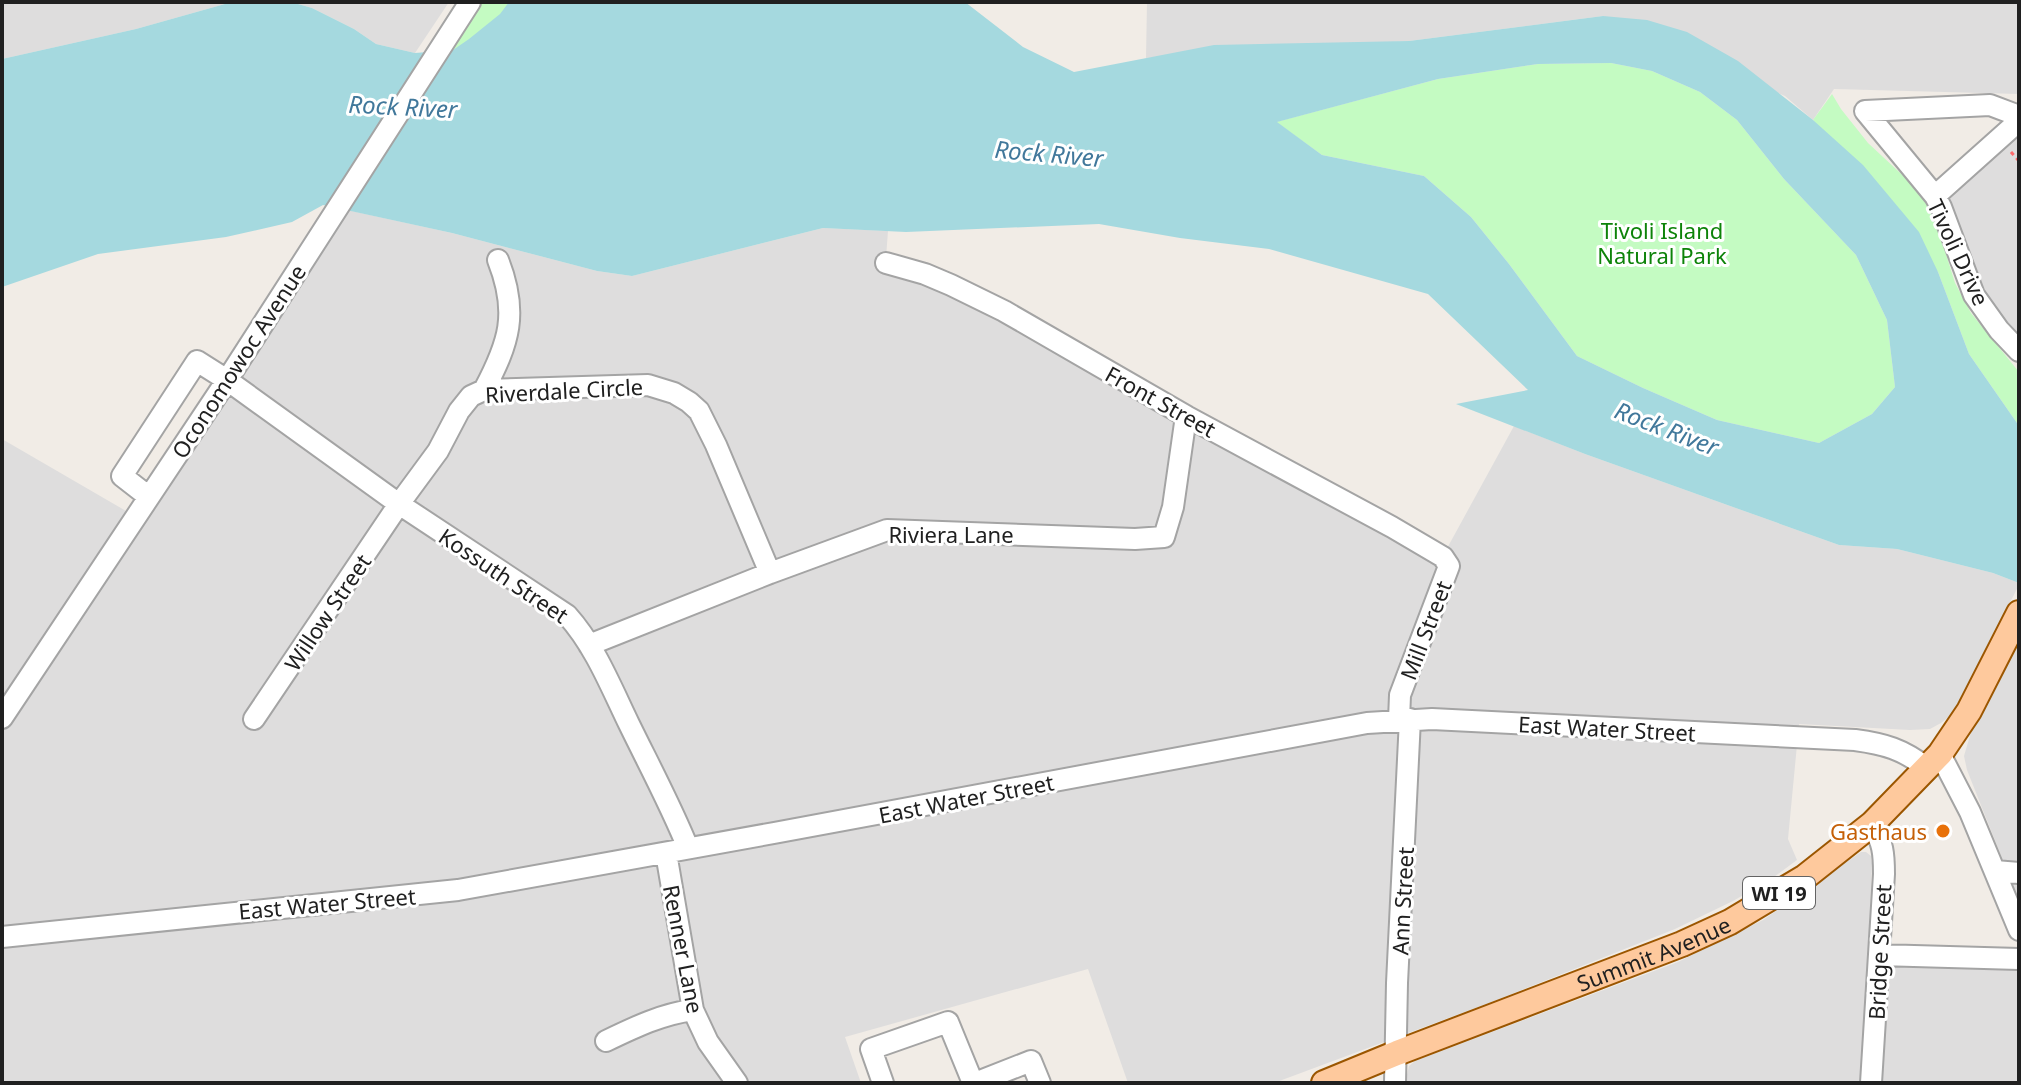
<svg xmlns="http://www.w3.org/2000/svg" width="2021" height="1085" viewBox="0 0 2021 1085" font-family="'Noto Sans',sans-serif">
  <rect width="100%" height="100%" fill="#f1ece6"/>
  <path fill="#dedddd" d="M2,2H232L136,29L2,59Z
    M291,2H449L415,53L376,44L354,29L312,8Z
    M1147,2H2019V94L1834,89L1813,120L1785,96L1603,16L1409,41L1146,58Z
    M2019,132V337L1993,310L1982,294L1966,256L1949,198L1952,193Z
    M347,210L452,233L597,271L632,276L823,228L888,231L885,271L934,283L1439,563L1514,426L1585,454L1839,545L1897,549L1993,573L2019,583V585L1957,705L1951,715L1941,723L1930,729L1910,730L1799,724L1788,839L1797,860L1771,879L1733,901L1675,929L1494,1001L1274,1083H1128L1088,969L845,1037L861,1083H2V439L145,522L313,266Z
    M2019,635V901L1967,770L1964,756L1974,722Z
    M1861,852H1866L1871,856L1872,863L1868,965L2019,964V1083H1405L1409,1066L1415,1061L1678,962L1763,920Z"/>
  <path fill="#c4fbc2" d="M482,2H560L453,50Z
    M1611,63L1652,71L1700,92L1737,120L1784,179L1856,255L1887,320L1895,387L1872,414L1819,443L1717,420L1643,388L1577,356L1509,264L1471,217L1424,176L1322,155L1276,122L1438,79L1538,64Z
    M1832,94L1841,109L1868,143L1911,183L1926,203L1937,225L1955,283L1971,313L2019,372V423H2017L1969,354L1938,272L1813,120Z"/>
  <path fill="#a5d9df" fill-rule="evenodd" d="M232,2H291L312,8L354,29L376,44L415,53L453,50L469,39L500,14L509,2H965L1023,47L1074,72L1214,45L1409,41L1603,16L1647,20L1687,32L1738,61L1813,120L1863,165L1919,232L1938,272L1969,354L2017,423H2019V583L1993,573L1897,549L1839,545L1585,454L1456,404L1528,390L1428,294L1269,249L1180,238L1099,224L906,232L823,228L632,276L597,271L452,233L323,205L292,222L226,237L98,254L2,287V59L136,29ZM1611,63L1652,71L1700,92L1737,120L1784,179L1856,255L1887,320L1895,387L1872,414L1819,443L1717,420L1643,388L1577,356L1509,264L1471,217L1424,176L1322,155L1277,122L1438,79L1538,64Z"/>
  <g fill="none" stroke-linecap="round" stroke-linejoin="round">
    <defs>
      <path id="minor" d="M2019,116L1990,105L1865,111L1935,196L1941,207L1974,295L1999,330L2019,351
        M1935,196L2019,121
        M886,263L925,274L951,285L1004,311L1186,416L1392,527L1443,557L1449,566L1400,695L1399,720
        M484,390C509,343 519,313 498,260
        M149,497L122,476L197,361L227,380L399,504L567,615C595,646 611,687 629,724C649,765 671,806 688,848
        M589,645L770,573L887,530L1135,539L1164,537L1173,507L1186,416
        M2,718L227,380L470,2
        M254,719L399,504L438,451L459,411L471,396L484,390L648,385L674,393L689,402L699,411L716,445L770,573
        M1940,754L1970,812L2019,930
        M666,853L693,1010L708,1042L737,1083
        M1995,871L2019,873
        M2,937L458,890L774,833L1367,723L1432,719L1855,740C1885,744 1902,749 1927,768
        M1879,955L2019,959
        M606,1041C635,1027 662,1014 693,1010
        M883,1083L871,1049L948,1022L973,1083
        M975,1083L1031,1061L1040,1083
        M1395,1083L1397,983L1410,719
        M1871,1083L1884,874C1884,853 1883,843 1872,824"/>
      <g id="major">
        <path id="s1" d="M1324,1083L1397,1053L1682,944L1730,922L1805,877L1872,824L1940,754L1969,711L2019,613"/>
      </g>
    </defs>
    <use href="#minor" stroke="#a4a4a4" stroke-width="24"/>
    <use href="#major" stroke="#9b5600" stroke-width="28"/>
    <path stroke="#fe6a6c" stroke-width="3" stroke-dasharray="4 4" stroke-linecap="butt" d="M2011,152L2019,161"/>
    <use href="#minor" stroke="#fff" stroke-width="20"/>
    <use href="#major" stroke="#fec99d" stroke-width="24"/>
  </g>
  <circle fill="#e8710a" stroke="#fff" stroke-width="3" cx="1943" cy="831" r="8"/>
  <g text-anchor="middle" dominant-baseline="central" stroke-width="6" stroke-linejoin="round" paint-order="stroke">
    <rect fill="#fff" stroke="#636363" stroke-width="2" x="1743" y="877" width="72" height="32" rx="6"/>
    <g font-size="20" font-weight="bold" fill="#202020">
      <text x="1779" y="893">WI 19</text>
    </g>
    <g font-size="22" fill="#0d8309" stroke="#fff">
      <text x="1662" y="230">Tivoli Island<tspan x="1662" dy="25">Natural Park</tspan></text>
    </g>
    <g font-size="22" fill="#202020" stroke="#fff">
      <text transform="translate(1959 252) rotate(65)">Tivoli Drive</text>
      <text transform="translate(238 361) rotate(-57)">Oconomowoc Avenue</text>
      <text transform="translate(564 390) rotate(-3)">Riverdale Circle</text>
      <text transform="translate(1161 401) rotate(29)">Front Street</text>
      <text x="951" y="534">Riviera Lane</text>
      <text transform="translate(504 575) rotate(34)">Kossuth Street</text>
      <text transform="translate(327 612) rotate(-56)">Willow Street</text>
      <text transform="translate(1425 630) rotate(-69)">Mill Street</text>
      <text transform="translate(1607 728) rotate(3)">East Water Street</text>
      <text transform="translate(966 798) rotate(-11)">East Water Street</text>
      <text transform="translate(1402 901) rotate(-87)">Ann Street</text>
      <text transform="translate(327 903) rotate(-5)">East Water Street</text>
      <text transform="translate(684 949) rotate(79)">Renner Lane</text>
      <text transform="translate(1879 952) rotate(-87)">Bridge Street</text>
      <text stroke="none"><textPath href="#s1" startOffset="354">Summit Avenue</textPath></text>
    </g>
    <g font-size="22" fill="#c56008" stroke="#fff" text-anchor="end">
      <text x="1927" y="831">Gasthaus</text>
    </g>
    <g font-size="24" font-style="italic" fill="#41789b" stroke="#fff">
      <text transform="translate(403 106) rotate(3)">Rock River</text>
      <text transform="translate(1049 153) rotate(5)">Rock River</text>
      <text transform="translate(1667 428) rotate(21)">Rock River</text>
    </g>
  </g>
  <rect width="2021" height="1085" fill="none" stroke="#202020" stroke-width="8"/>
</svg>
